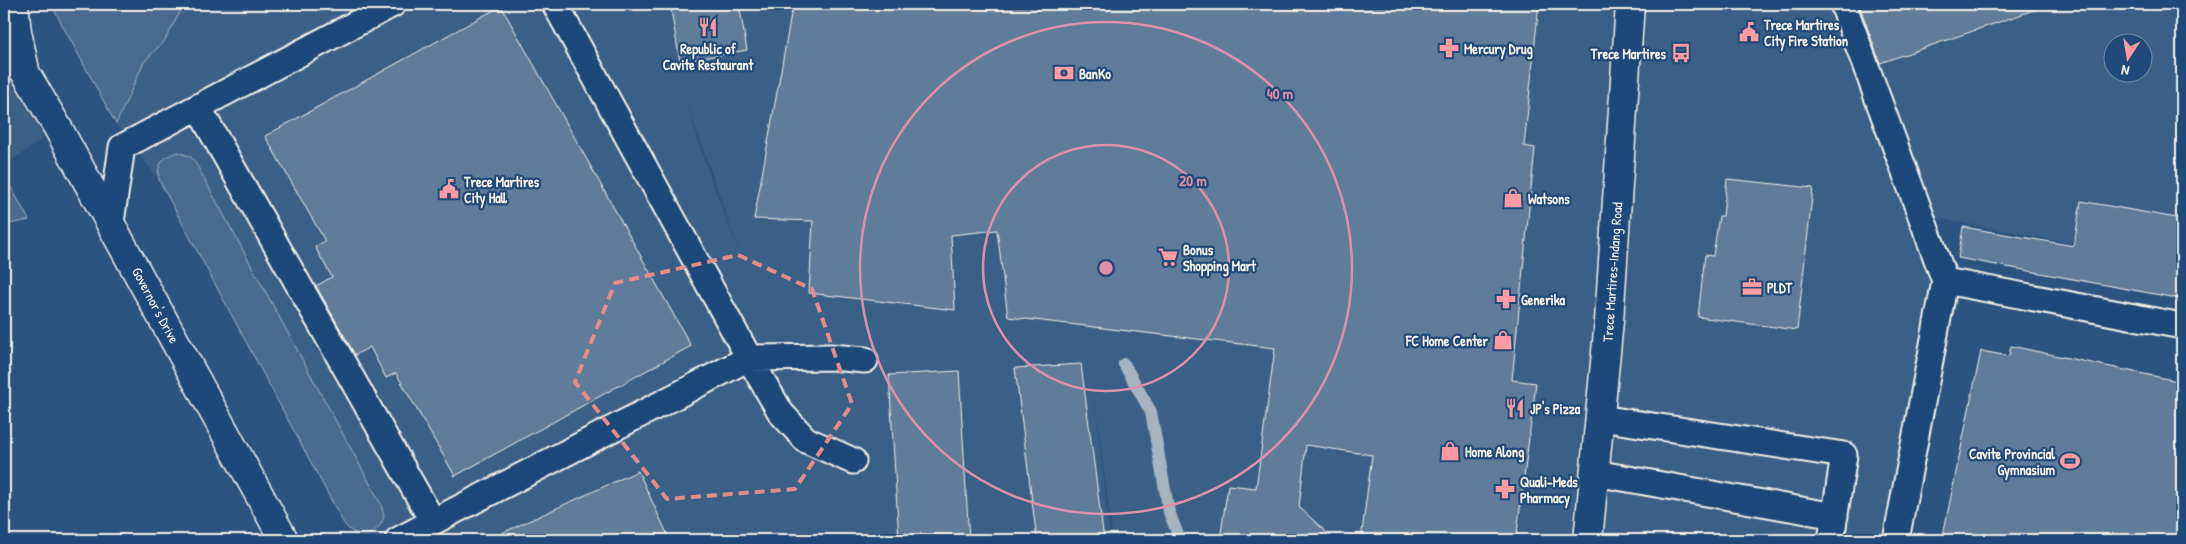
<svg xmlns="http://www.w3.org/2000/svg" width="2186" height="544" viewBox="0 0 2186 544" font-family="'Patrick Hand',sans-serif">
  <rect width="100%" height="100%" fill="#2c5481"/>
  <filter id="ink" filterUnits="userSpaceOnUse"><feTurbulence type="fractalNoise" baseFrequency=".02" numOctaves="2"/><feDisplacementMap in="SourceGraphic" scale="10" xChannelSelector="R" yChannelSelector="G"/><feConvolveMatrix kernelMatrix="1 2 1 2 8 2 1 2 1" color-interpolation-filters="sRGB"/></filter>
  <g filter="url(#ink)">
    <path fill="#3b6088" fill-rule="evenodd" d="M51,4H1843L1945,281L1887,540H1113L1093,384L1110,540H355L159,180L116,124ZM684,94L742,260L709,175Z
      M2053,4H2182V219L2081,201L2074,244L1937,218L1879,63ZM2114,42H2144V72H2114Z
      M4,38L58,128L4,166Z"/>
    <path fill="#496b90" stroke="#9eaebc" d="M51,4H181L180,12L165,40L144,62L116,124Z
      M178,152L191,157L195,162L381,504L384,517C377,538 355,541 343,522L159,180C156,165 163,156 178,152Z
      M4,174L29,220L4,225Z"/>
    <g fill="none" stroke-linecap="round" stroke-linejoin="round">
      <path stroke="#a7b4c0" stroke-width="12" d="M1124,364L1151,412L1169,512L1180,540"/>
    </g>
    <path fill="#5e7b9a" stroke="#f4f1e8" d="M670,4H739L747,50L680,62Z
      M793,4H1539L1524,146L1535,148L1512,380L1536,383L1516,540H1361L1372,455L1306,445L1299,507L1335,540H1220L1228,485L1256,488L1275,348L1008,317L997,230L951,235L955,310L809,293L813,221L754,219Z
      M1859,4H2036L2037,9L1880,63Z
      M501,6L691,346L455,476L396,373L386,378L370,347L355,355L316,286L332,277L315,247L325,241L265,136Z
      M1727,179L1813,188L1797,330L1698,317L1705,255L1713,256L1719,216H1723Z
      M2081,201L2182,219V299L1958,258L1963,227L2074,246Z
      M2011,346L2182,382V540H1942L1981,351L2009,356Z
      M1081,364L1104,540H1037L1015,368Z
      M959,371L969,540H899L889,375Z
      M638,471L670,540H487Z"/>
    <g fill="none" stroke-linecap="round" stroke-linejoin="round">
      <defs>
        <path id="service" d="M1843,4L1945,281L2182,326
          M198,107L433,522
          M111,222L122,147L393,4
          M1600,418L1844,455L1831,540
          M853,461L806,440L781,413L749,358L831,357L865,360
          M1595,473L1835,516
          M398,540L749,358L555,4
          M1896,540L1945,281"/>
        <path id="primary" d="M14,4L17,32L25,70
          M4,47L25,72L58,128L284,540
          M1588,540L1609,321L1630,4"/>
      </defs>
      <use href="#service" stroke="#f4f1e8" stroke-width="29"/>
      <use href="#primary" stroke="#f4f1e8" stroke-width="31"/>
      <use href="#service" stroke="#1f4a7a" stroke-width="25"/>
      <use href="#primary" stroke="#1f4a7a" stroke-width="28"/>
    </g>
  </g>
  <path fill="none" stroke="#e58c88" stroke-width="4" stroke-dasharray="10 6" stroke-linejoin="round" d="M738,255L812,289L852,404L795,489L667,499L575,382L615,283Z"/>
  <g fill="none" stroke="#de8fa9" stroke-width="2.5">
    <circle cx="1106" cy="268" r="123"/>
    <circle cx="1106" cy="268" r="246"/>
  </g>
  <defs>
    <symbol id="restaurant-bare" viewBox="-9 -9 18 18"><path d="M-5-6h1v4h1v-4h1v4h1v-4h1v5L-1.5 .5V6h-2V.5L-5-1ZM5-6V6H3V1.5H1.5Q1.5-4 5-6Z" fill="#ff9aa2" stroke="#1f4a7a" stroke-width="2.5" paint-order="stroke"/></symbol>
    <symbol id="civic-bare" viewBox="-9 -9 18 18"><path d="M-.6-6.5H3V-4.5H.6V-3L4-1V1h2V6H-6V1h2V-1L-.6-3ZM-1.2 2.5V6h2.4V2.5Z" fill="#ff9aa2" stroke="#1f4a7a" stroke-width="2.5" paint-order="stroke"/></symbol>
    <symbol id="pharmacy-bare" viewBox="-9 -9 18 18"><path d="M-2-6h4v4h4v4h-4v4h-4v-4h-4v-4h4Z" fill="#ff9aa2" stroke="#1f4a7a" stroke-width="2.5" paint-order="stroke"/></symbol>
    <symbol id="bus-bare" viewBox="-9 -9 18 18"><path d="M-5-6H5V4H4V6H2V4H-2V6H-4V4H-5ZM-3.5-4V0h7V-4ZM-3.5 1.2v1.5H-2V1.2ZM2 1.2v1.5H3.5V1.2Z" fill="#ff9aa2" stroke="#1f4a7a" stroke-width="2.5" paint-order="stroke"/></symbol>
    <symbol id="bank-bare" viewBox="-9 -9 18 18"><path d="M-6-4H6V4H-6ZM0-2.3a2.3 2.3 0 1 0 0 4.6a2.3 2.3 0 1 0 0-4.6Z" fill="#ff9aa2" stroke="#1f4a7a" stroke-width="2.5" paint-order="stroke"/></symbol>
    <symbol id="shop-bare" viewBox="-9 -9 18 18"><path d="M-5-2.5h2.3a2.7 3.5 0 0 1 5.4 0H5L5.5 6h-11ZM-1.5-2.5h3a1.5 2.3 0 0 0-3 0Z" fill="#ff9aa2" stroke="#1f4a7a" stroke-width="2.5" paint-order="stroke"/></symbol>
    <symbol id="supermarket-bare" viewBox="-9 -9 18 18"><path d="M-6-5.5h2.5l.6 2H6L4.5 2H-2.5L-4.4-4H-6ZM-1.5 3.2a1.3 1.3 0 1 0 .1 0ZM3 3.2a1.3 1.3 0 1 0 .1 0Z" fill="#ff9aa2" stroke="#1f4a7a" stroke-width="2.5" paint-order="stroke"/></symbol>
    <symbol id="office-bare" viewBox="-9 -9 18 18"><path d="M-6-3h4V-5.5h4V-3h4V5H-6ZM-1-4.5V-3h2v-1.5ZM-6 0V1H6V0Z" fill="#ff9aa2" stroke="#1f4a7a" stroke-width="2.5" paint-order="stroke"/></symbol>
    <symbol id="stadium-bare" viewBox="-9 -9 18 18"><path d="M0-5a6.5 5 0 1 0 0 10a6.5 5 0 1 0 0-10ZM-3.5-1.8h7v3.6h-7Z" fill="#ff9aa2" stroke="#1f4a7a" stroke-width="2.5" paint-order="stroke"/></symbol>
  </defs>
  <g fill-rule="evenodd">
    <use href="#restaurant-bare" x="694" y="13" width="28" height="28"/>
    <use href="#civic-bare" x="1735" y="18" width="28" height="28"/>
    <use href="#pharmacy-bare" x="1435" y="34" width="28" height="28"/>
    <use href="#bus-bare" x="1667" y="39" width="28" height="28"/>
    <use href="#bank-bare" x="1050" y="59" width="28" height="28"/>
    <use href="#civic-bare" x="435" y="175" width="28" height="28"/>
    <use href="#shop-bare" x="1499" y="184" width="28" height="28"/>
    <use href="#supermarket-bare" x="1154" y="243" width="28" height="28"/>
    <use href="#office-bare" x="1738" y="273" width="28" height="28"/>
    <use href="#pharmacy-bare" x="1492" y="285" width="28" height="28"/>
    <use href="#shop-bare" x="1489" y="326" width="28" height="28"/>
    <use href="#restaurant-bare" x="1501" y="394" width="28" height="28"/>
    <use href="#shop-bare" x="1436" y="437" width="28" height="28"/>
    <use href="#stadium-bare" x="2056" y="447" width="28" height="28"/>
    <use href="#pharmacy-bare" x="1491" y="475" width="28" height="28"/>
  </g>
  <g text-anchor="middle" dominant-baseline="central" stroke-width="4.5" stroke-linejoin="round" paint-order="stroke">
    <g font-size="14" font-weight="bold" fill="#f4f1e8" stroke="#1f4a7a" text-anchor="start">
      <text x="1764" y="24">Trece Martires<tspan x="1764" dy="16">City Fire Station</tspan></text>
      <text x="708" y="48" text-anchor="middle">Republic of<tspan x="708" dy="16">Cavite Restaurant</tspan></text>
      <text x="1464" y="48">Mercury Drug</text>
      <text x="1666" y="53" text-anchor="end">Trece Martires</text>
      <text x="1079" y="73">BanKo</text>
      <text x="464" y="181">Trece Martires<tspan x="464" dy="16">City Hall</tspan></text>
      <text x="1528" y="198">Watsons</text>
      <text x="1183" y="249">Bonus<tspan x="1183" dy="16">Shopping Mart</tspan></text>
      <text x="1767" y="287">PLDT</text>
      <text x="1521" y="299">Generika</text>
      <text x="1488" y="340" text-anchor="end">FC Home Center</text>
      <text x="1530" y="408">JP's Pizza</text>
      <text x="1465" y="451">Home Along</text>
      <text x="2055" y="453" text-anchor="end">Cavite Provincial<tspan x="2055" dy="16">Gymnasium</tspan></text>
      <text x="1520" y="481">Quali-Meds<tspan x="1520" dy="16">Pharmacy</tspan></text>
    </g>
    <g font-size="14" fill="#f4f1e8" stroke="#1f4a7a">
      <text transform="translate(1612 272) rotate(-86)">Trece Martires-Indang Road</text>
      <text transform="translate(156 305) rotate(62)">Governor's Drive</text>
    </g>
  </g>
  <circle cx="1106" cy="268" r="8" fill="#de8fa9" stroke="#1f4a7a" stroke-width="2.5"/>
  <g font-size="15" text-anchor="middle" font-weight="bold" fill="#de8fa9" stroke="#1f4a7a" stroke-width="4.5" stroke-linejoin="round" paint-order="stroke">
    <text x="1280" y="99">40 m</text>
    <text x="1193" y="186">20 m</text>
  </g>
  <rect width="2186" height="544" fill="none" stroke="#1f4a7a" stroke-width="20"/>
  <rect x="10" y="10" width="2166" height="524" fill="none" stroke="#f4f1e8" stroke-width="2" filter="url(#ink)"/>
  <g transform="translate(2128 58) rotate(192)"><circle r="24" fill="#1f4a7a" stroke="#748da6"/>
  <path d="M0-4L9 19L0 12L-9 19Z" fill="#ff9aa2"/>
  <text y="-8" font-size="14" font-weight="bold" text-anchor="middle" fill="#f4f1e8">N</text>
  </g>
</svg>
